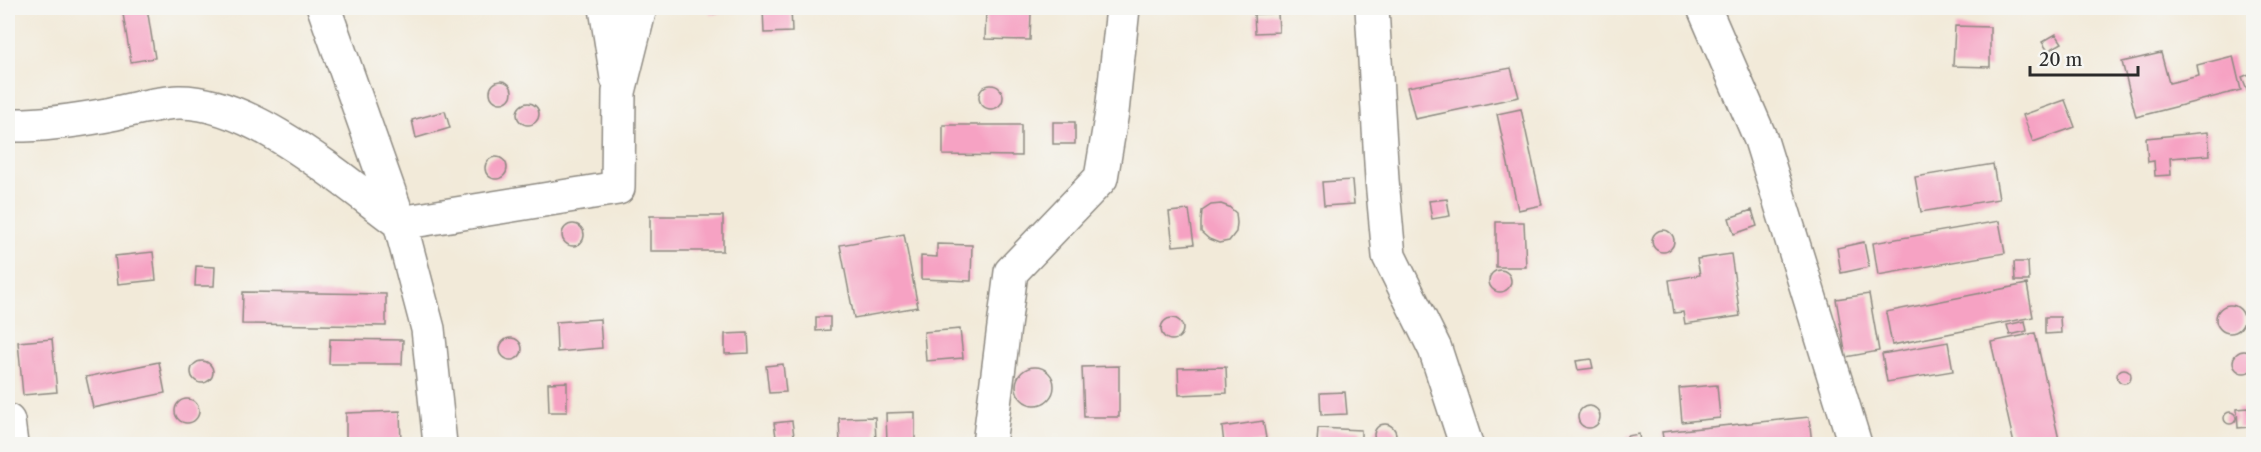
<svg xmlns="http://www.w3.org/2000/svg" width="2261" height="452" viewBox="0 0 2261 452" font-family="'Libre Caslon Text',serif">
  <rect width="100%" height="100%" fill="#f6f6f2"/>
  <filter id="ink" filterUnits="userSpaceOnUse"><feTurbulence type="fractalNoise" baseFrequency=".0167" numOctaves="2"/><feDisplacementMap in="SourceGraphic" scale="12" xChannelSelector="R" yChannelSelector="G"/><feConvolveMatrix kernelMatrix="1 2 1 2 8 2 1 2 1" color-interpolation-filters="sRGB"/></filter>
  <filter id="wash" filterUnits="userSpaceOnUse"><feTurbulence type="fractalNoise" baseFrequency=".008" numOctaves="4" result="noise"/><feDisplacementMap in="SourceGraphic" scale="24" xChannelSelector="R" yChannelSelector="G"/><feGaussianBlur stdDeviation="1.35" result="paint"/><feColorMatrix in="noise" values="0 0 0 0 0 0 0 0 0 0 0 0 0 0 0 0 0 1.4 0 .05"/><feComposite in="paint" operator="in"/></filter>
  <g filter="url(#wash)">
    <rect width="100%" height="100%" fill="#f2ead9"/>
    <g id="blocks">
      <path fill="#f6a2c3" d="M122,8H147L155,58L131,62Z
        M710,8H739V11L710,14Z
        M763,8H791L792,32L764,33Z
        M986,11L1031,13L1030,40L985,39Z
        M1278,13L1279,32L1255,33L1254,14Z
        M1955,26L1990,27V67L1953,66Z
        M2056,34L2062,43L2048,51L2042,42Z
        M2161,53L2169,83L2199,76L2197,65L2233,56L2241,90L2136,117L2122,62Z
        M1511,68L1519,97L1415,119L1407,87Z
        M2254,72V98L2251,99L2242,77Z
        M490 92a11 11 0 1 1 22 0a11 11 0 1 1-22 0Z
        M979 97a12 12 0 1 1 24 0a12 12 0 1 1-24 0Z
        M2065,100L2075,127L2033,142L2023,115Z
        M517 114a11 11 0 1 1 22 0a11 11 0 1 1-22 0Z
        M1521,109L1542,205L1518,210L1497,114Z
        M445,111L450,128L416,138L412,120Z
        M1053,122H1075V144H1053Z
        M943,125H1021V156L943,155Z
        M2208,132L2210,155L2170,158L2171,175L2155,176L2154,161L2148,162L2146,138Z
        M485 168a11 11 0 1 1 22 0a11 11 0 1 1-22 0Z
        M1993,164L1999,199L1921,212L1915,177Z
        M1352,180L1354,204L1324,206L1322,182Z
        M1447,199L1450,216L1432,219L1429,201Z
        M1221,204L1229,207L1236,213L1237,223L1236,232L1229,241L1219,243L1209,239L1201,232V222L1202,211L1211,205Z
        M1189,210L1194,244L1173,246L1169,212Z
        M1752,210L1757,226L1734,234L1729,218Z
        M650,216H723V251H650Z
        M1999,221L2005,253L1878,275L1873,243Z
        M1496,222H1524L1526,267H1496Z
        M562 235a11 11 0 1 1 22 0a11 11 0 1 1-22 0Z
        M1652 241a11 11 0 1 1 22 0a11 11 0 1 1-22 0Z
        M904,234L918,307L854,318L840,245Z
        M1864,242L1869,267L1841,273L1837,248Z
        M937,244L972,245L971,281L921,279V256L937,257Z
        M153,252L156,280L118,284L115,256Z
        M1731,254L1740,316L1685,324L1683,312L1674,313L1669,280L1700,275L1697,259Z
        M2014,262H2028L2029,281H2015Z
        M196,266L215,267L214,286H195Z
        M1489 281a11 11 0 1 1 22 0a11 11 0 1 1-22 0Z
        M2027,284L2033,317L1892,345L1886,312Z
        M243,292L386,294V326L242,324Z
        M1869,294L1879,351L1846,357L1836,299Z
        M2216 319a14 14 0 1 1 28 0a14 14 0 1 1-28 0Z
        M816,317H830V330L816,331Z
        M2045,317H2060L2061,333L2045,334Z
        M1161 329a11 11 0 1 1 22 0a11 11 0 1 1-22 0Z
        M600,319L602,348L557,352L556,322Z
        M2025,321L2027,331L2010,335L2007,325Z
        M960,329L963,358L926,361L924,332Z
        M748,333L749,353L725,354V334Z
        M2035,333L2060,444H2014L1991,342Z
        M500 349a11 11 0 1 1 22 0a11 11 0 1 1-22 0Z
        M52,339L57,392L23,395L18,342Z
        M330,339L403,340L402,364H329Z
        M1948,342L1953,371L1887,382L1882,354Z
        M2233 362a11 11 0 1 1 22 0a11 11 0 1 1-22 0Z
        M1591,359L1593,368L1578,370L1576,361Z
        M191 372a11 11 0 1 1 22 0a11 11 0 1 1-22 0Z
        M159,362L165,393L93,408L86,377Z
        M783,364L786,392L769,393L766,366Z
        M1119,366V417H1084L1082,367Z
        M1226,367L1227,393L1179,395L1178,368Z
        M1016 386a19 19 0 1 1 38 0a19 19 0 1 1-38 0Z
        M2117 376a7 7 0 1 1 14 0a7 7 0 1 1-14 0Z
        M567,382V412H549L548,383Z
        M1717,385L1720,418L1682,422L1679,388Z
        M1345,392L1347,414L1321,415L1320,393Z
        M175 411a12 12 0 1 1 24 0a12 12 0 1 1-24 0Z
        M1578 417a11 11 0 1 1 22 0a11 11 0 1 1-22 0Z
        M2248,408L2250,427L2238,428L2237,409Z
        M400,411L401,444H346V413Z
        M2224 418a6 6 0 1 1 12 0a6 6 0 1 1-12 0Z
        M915,412V443L887,444L886,413Z
        M875,417L876,444H840L839,418Z
        M1809,417L1812,444H1664L1662,432Z
        M792,421L794,436L776,437L774,423Z
        M1263,421L1267,444H1224L1222,427Z
        M1374 435a11 11 0 1 1 22 0a11 11 0 1 1-22 0Z
        M1318,428L1361,430V444H1317Z
        M1639,434L1640,444H1628L1627,436Z"/>
    </g>
  </g>
  <g filter="url(#ink)">
    <use href="#blocks" fill-opacity="0" stroke="#8e8a82" stroke-width="1.5"/>
    <g fill="none" stroke-linecap="round" stroke-linejoin="round">
      <defs>
        <path id="street" d="M324,8L400,223L428,329L440,444
          M606,8L617,78
          M1372,8L1382,180L1389,256L1435,349L1466,444
          M1704,8L1761,140L1855,444
          M8,125C41,126 74,121 107,115C131,110 155,103 179,102C253,101 343,181 400,223L618,188L619,92L640,8
          M8,421L11,444
          M989,444L1011,272L1101,178L1112,112L1123,8"/>
      </defs>
      <use href="#street" stroke="#8e8a82" stroke-width="36"/>
      <use href="#street" stroke="#fff" stroke-width="33"/>
    </g>
  </g>
  <rect width="2261" height="452" fill="none" stroke="#f6f6f2" stroke-width="30"/>
  <path d="M2030 66v9h108v-9" fill="none" stroke="#2b2b2b" stroke-width="3"/>
  <text x="2039" y="66" font-size="18" fill="#2b2b2b" stroke="#f6f6f2" stroke-width="4.5" paint-order="stroke">20 m</text>
</svg>
